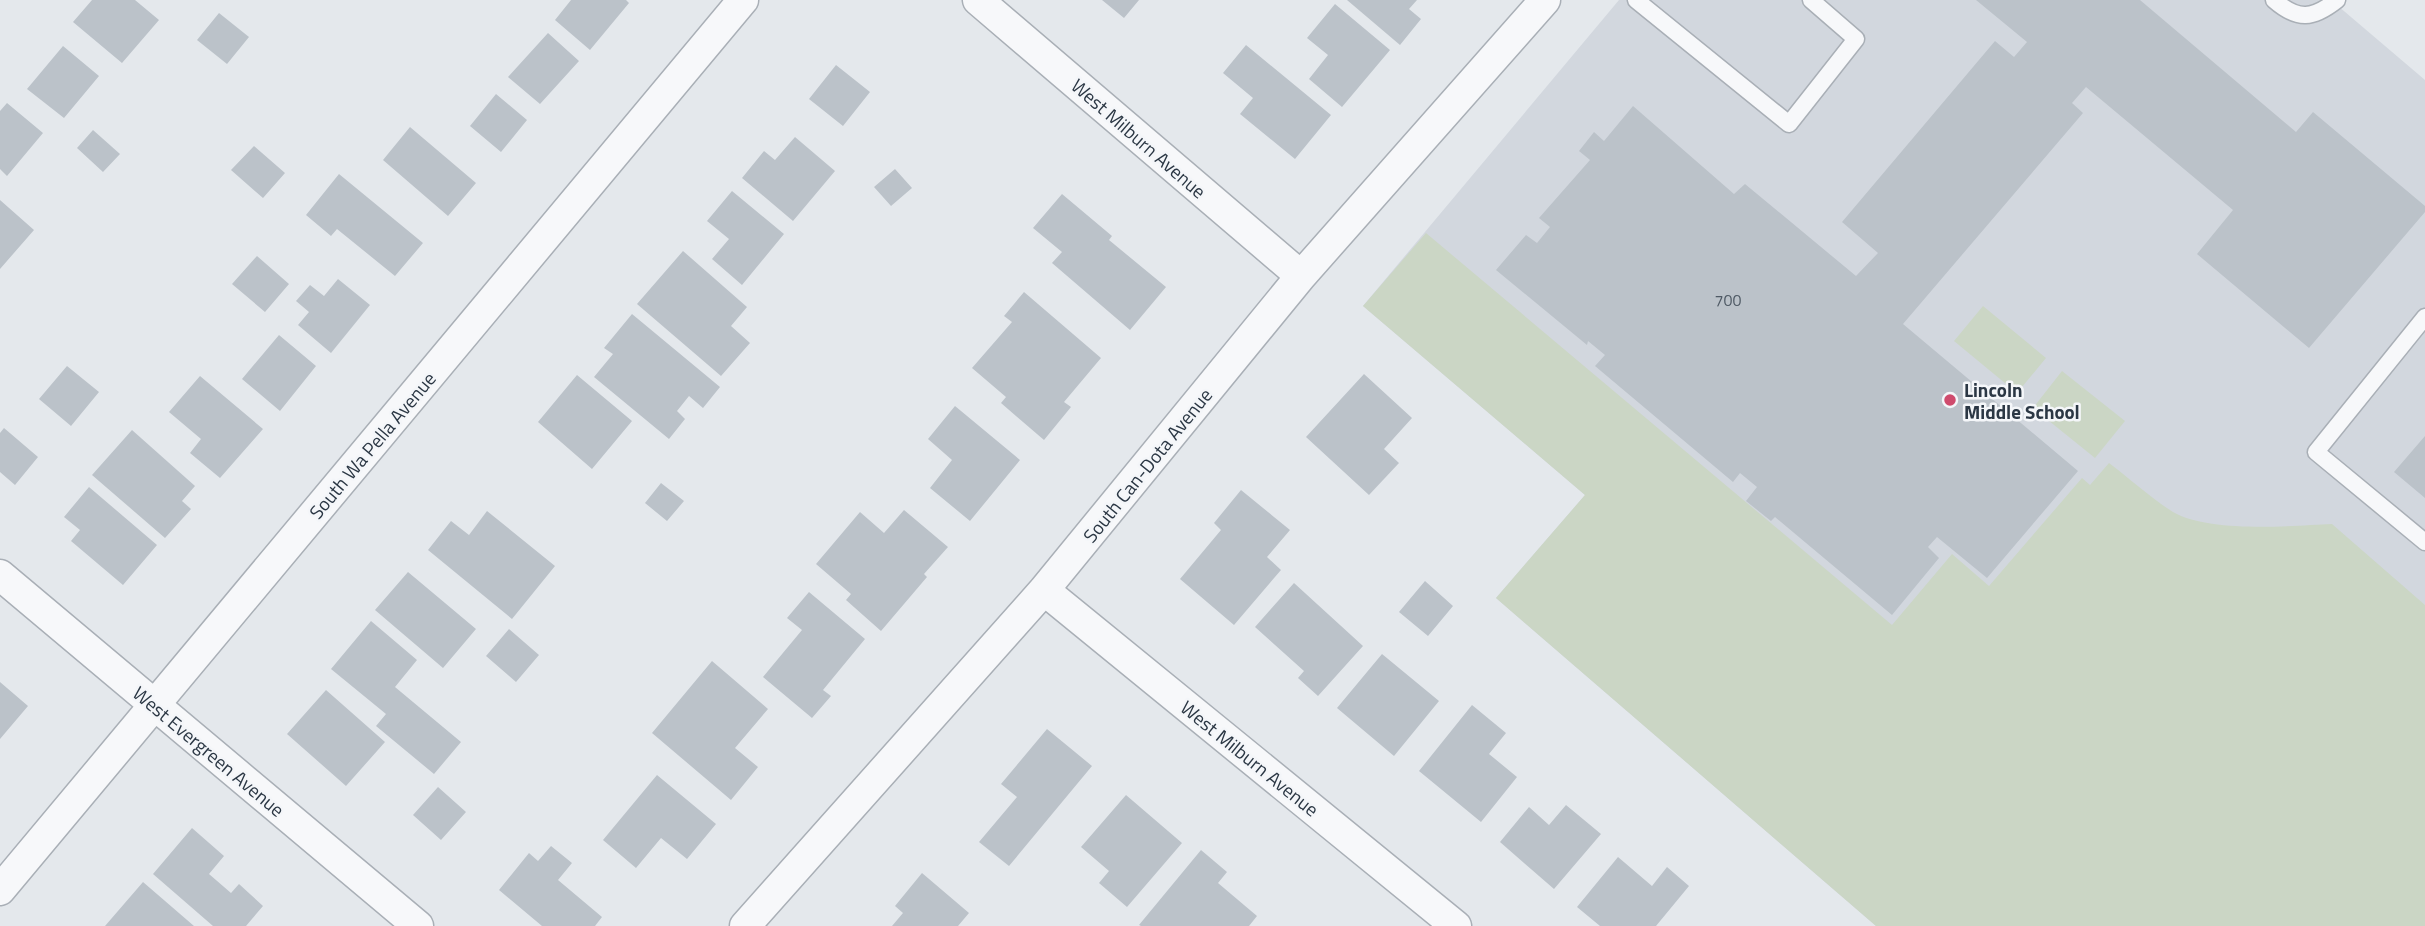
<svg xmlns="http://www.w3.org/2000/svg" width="2425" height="926" viewBox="0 0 2425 926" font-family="'Titillium Web',sans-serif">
  <rect width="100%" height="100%" fill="#e4e8ec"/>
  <path fill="#d2d7de" d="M1619,0H2331L2425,80V926H1876L1496,598L1585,495L1363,306Z"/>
  <path fill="#cbd6c5" d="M1426,233L1892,625L1952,554L1989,586L2082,478L2090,485L2109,463C2130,479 2151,498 2173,512C2209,533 2290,526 2332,524L2425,605V926H1876L1496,598L1585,495L1363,306Z
    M1983,306L2046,358L2017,393L1954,341Z
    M2062,371L2125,421L2095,458L2033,408Z"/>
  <path fill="#bbc2c9" d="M92,0H135L159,20L122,63L73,22Z
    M571,0H626L629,3L590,50L555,20Z
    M1102,0H1139L1124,18Z
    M1347,0H1417L1409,9L1421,19L1400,45Z
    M1976,0H2140L2296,132L2313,112L2425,206V212L2309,348L2197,254L2233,210L2086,87L2072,103L2083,113L1903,324L2078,471L1987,578L1937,537L1928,547L1939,558L1892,615L1775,517L1771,521L1746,501L1757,487L1740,473L1733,482L1595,366L1605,355L1588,341L1587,345L1496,270L1526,235L1537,243L1550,227L1539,218L1590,160L1579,151L1594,132L1604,141L1633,106L1734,194L1745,184L1856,276L1878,253L1842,222L1995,41L2014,57L2027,42Z
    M1335,4L1390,50L1342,107L1309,79L1328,55L1307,38Z
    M219,13L249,37L227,64L197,40Z
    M548,33L579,61L540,104L508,77Z
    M1246,45L1331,115L1295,159L1240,114L1253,98L1223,73Z
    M63,46L99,76L64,118L27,89Z
    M836,65L870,92L843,126L809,99Z
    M496,94L527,120L501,152L470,126Z
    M7,103L43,133L7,176L0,169V111Z
    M410,127L476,183L448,216L383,160Z
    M93,130L120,154L103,172L77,148Z
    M795,137L835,171L793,221L742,178L764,151L775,160Z
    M254,146L285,173L263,198L231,170Z
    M895,169L912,188L891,206L874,187Z
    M339,174L423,243L395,276L337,229L331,236L306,215Z
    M732,191L784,234L742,285L712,259L729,239L707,221Z
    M1062,194L1112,236L1109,240L1166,287L1130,330L1052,263L1062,252L1033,228Z
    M0,200L34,230L0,269Z
    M683,251L747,307L731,326L750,343L721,376L637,304Z
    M257,256L289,284L265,312L232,284Z
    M338,279L370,305L331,353L298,325L309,312L296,301L310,285L324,296Z
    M1024,292L1101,358L1064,402L1071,407L1044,440L1001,403L1006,397L972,368L1012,322L1004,316Z
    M632,314L720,387L703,408L689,396L677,411L685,419L669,439L594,377L613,354L604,348Z
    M279,335L316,366L280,411L242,379Z
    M67,366L99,392L71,426L39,399Z
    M1364,374L1412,418L1384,449L1399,463L1369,495L1306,437Z
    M577,375L632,421L592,469L538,422Z
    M200,376L263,429L220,478L190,453L201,439L169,412Z
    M955,406L1020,460L970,521L930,488L952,460L928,439Z
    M4,428L38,457L15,485L0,472V433Z
    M132,430L195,486L182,501L191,509L165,538L92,475Z
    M2425,436V498L2394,472Z
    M661,483L684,501L667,521L645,503Z
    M89,487L157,545L123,585L71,541L80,530L64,517Z
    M1241,490L1290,530L1267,557L1281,570L1234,625L1180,579L1221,530L1214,523Z
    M904,510L948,547L924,574L927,577L881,631L846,600L851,594L816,564L860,512L884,533Z
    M487,511L555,566L512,619L428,550L451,521L469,535Z
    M408,572L476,629L443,668L375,610Z
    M1425,581L1453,606L1428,636L1399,612Z
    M1294,583L1363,646L1318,696L1298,678L1304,671L1255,627Z
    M809,592L865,639L823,690L831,696L812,718L763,677L802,630L787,618Z
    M371,621L417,660L395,687L461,742L434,774L376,726L386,714L331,669Z
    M509,629L539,655L516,682L486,656Z
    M1382,654L1439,701L1394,756L1337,708Z
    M712,661L768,709L735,748L758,767L731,800L652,733Z
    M0,682L28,706L0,739Z
    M326,690L385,742L346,786L287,734Z
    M1472,705L1506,733L1489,754L1517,777L1481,822L1419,771Z
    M1047,729L1092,766L1009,866L979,842L1017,797L1001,784Z
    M657,775L716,824L687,859L661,838L636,868L603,840Z
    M438,787L466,812L441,840L413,815Z
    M1126,795L1182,843L1127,907L1099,883L1109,871L1081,847Z
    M1566,805L1601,834L1554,889L1500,842L1529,807L1549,825Z
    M192,828L224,856L209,874L231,893L239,884L263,906L246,926H213L153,874Z
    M551,846L572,863L558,880L602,917L595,926H542L499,890L529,853L538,861Z
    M1201,850L1227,872L1218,883L1257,916L1249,926H1141L1139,925Z
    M1618,857L1652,886L1667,867L1689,886L1656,926H1600L1577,907Z
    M922,873L969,913L958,926H892L903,913L895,906Z
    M143,882L194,926H105Z"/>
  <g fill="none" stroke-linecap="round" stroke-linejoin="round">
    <defs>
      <path id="lane" d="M1636,0L1789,124L1856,39L1811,0
        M2274,0C2298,21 2313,19 2337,0
        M2425,317L2316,452L2425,542"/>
      <path id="street" d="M978,0L1301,276
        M0,575L418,926
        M1044,590L1456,926
        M0,890L743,0
        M745,926L1044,590L1301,276L1545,0"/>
    </defs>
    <use href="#lane" stroke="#a9afb6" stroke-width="19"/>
    <use href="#street" stroke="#a9afb6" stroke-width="33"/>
    <use href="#lane" stroke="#f7f8fa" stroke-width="16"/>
    <use href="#street" stroke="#f7f8fa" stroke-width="30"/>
  </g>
  <circle fill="#cf4b6d" stroke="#f4f6f9" stroke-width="2.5" cx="1950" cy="400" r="7"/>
  <g text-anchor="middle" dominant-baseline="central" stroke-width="5" stroke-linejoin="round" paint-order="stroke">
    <g font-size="16" fill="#4f5a65">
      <text x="1728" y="300">700</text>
    </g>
    <g font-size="19" fill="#2b3744" stroke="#f4f6f9">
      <text transform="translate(1139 138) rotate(41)">West Milburn Avenue</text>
      <text transform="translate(372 445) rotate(-50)">South Wa Pella Avenue</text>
      <text transform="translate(1147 465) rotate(-51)">South Can-Dota Avenue</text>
      <text transform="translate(209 751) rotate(40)">West Evergreen Avenue</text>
      <text transform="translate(1250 758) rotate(39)">West Milburn Avenue</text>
    </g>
    <g font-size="19" font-weight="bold" fill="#2b3744" stroke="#f4f6f9" text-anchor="start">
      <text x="1964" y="389">Lincoln<tspan x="1964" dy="22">Middle School</tspan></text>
    </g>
  </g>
</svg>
